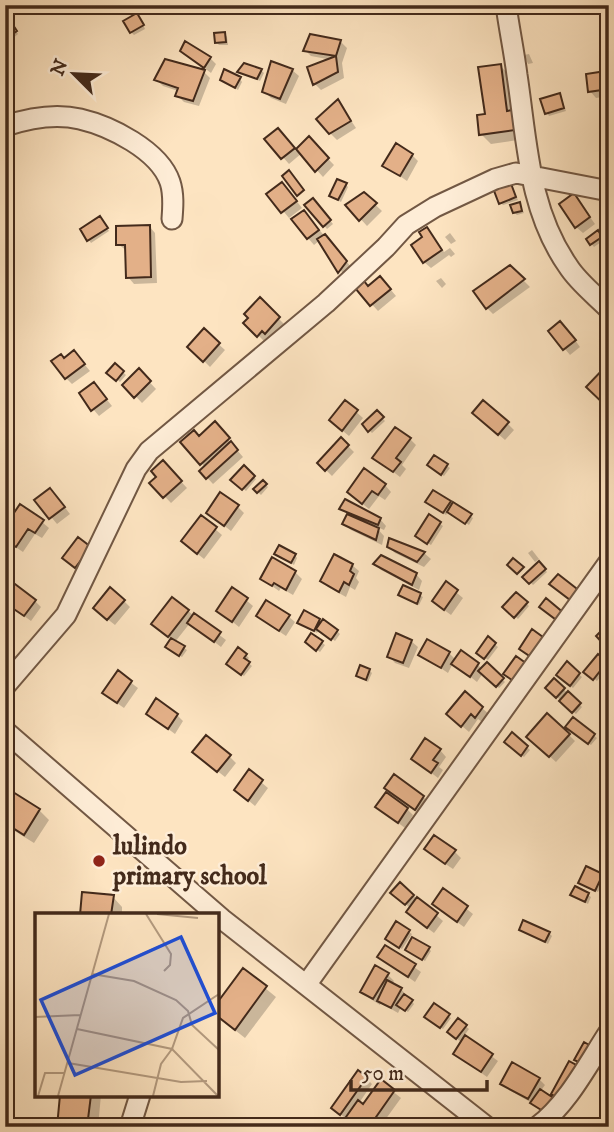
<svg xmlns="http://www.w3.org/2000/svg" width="614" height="1132" viewBox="0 0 614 1132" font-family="'IM FELL DW Pica',serif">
  <rect width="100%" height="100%" fill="#fde4c1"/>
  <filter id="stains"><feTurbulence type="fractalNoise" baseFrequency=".00286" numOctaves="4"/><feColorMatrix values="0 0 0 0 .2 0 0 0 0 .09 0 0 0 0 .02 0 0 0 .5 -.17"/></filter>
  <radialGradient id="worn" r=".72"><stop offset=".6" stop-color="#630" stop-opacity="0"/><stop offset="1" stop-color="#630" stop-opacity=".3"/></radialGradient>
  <path fill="#0003" d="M140,18L145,29L134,35L131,32Z
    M5,19L10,21L18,34L11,40L5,33Z
    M225,34L227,37L228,45H219L217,43Z
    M340,41L347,48L342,63L344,78L321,90L315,84L332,60L311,56L305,50Z
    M182,51L210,58L216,64L211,73Z
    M529,54L533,63L528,64L524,55Z
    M500,66L510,75L531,138L491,144L481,134Z
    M261,70L264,73L260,81L240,72Z
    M292,70L299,76L286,104L271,98L264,91Z
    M204,72L210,78L199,106L184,102L177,95L178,91L163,86L157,80Z
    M606,73L609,76V96L596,98L590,91Z
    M240,79L242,82L238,90L225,82Z
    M560,95L566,111L549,116L547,113Z
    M338,101L356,128L337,140L330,133Z
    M284,137L296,151L309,139L334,165L323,177L302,153L289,164L267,139Z
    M412,155L418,161L407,181L384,165Z
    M510,183L518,200L503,205L501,203Z
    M346,185L348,187L341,202L334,198Z
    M288,190L302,208L289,218L269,194Z
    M364,194L382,211L367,226L348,205Z
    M574,195L595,224L583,233L576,227Z
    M313,200L333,224L327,229L307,205Z
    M519,204L524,213L517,215L514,212Z
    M310,219L352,268L346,278L320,240L314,245L308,238Z
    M103,221L109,231L91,243L82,230Z
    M149,226L155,233L157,283L134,284L128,277L127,251L118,244Z
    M609,226V237L604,232Z
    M427,229L444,252L450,248L455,254L451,257L449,255L431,268L424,262Z
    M450,233L456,241L451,244L445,237Z
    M598,233L604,240L594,247L588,240Z
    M510,267L530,287L493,314L487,308Z
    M441,278L446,284L442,288L436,281Z
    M386,284L396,296L378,311L357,288Z
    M260,300L285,325L272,339L270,336L265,342L246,323Z
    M567,329L580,347L570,355L550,331Z
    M204,331L225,350L210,367L190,347Z
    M80,359L90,371L72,384L66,378L65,360Z
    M115,365L126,375L120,382L109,372Z
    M139,371L156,389L142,403L125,385Z
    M100,391L112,406L99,416L93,409Z
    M346,403L363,418L349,436L338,427Z
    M377,413L385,421L372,433L364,425Z
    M481,419L507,423L514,430L505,440Z
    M215,424L243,457L213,484L201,471L205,467L183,442L199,438Z
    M341,439L354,452L332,476L319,463Z
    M410,439L416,445L402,465L406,469L400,477L375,458Z
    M163,462L187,488L171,503L152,483L159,477Z
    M447,466L450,468L444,476L432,468Z
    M244,468L256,479L246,491L233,480Z
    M263,482L268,487L261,495L255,489Z
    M385,485L391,492L385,500L379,496L369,509L355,498Z
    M56,496L70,514L57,524L37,500Z
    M450,502L473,518L469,525L449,511L446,515L430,504Z
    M237,506L244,513L231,531L208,513Z
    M342,508L380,519L386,526L384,530L375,526L384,536L382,545L351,530L344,524L348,515Z
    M201,517L222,535L204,559L189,547Z
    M429,517L443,526L431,545L420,538Z
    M5,518L10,523L42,522L49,528L42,538L35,534L23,552L5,540Z
    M390,541L424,553L431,559L424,567L395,553L389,547Z
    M532,550L539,559L535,562L528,553Z
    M295,555L297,558L294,565L279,556Z
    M273,560L295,572L302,579L293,595L281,588L279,591L262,579Z
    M375,564L416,574L422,581L419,590L381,570Z
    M539,564L547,572L533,585L525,577Z
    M352,565L359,571L356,578L359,582L355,590L350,587L346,597L328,587L322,581Z
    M446,584L463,598L451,615L440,607Z
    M404,587L423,597L419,605L400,595Z
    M233,589L253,606L239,627L218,610Z
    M516,594L529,606L518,619L505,607Z
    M35,601L41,607L31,621L5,602Z
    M124,601L130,607L115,625L101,614Z
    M188,611L226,640L221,647L190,623L175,642L187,650L182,657L170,650L172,640L160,630Z
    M305,613L337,631L340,634L335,641L319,629L317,633L302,625Z
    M288,616L295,622L286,636L265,622Z
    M312,635L325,645L320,652L310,645Z
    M488,639L498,647L488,660L481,655Z
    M411,641L418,647L409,668L395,663L389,656Z
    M449,653L456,660L461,653L483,669L487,665L505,682L499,688L483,673L477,682L453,663L448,673L420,654Z
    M246,655L249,658L246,661L252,666L244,676L231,667Z
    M598,657L609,666L597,681L586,672Z
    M567,664L582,677L573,688L558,675Z
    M369,670L372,673L368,682L358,676Z
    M118,673L138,688L124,708L111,699Z
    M554,680L582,707L576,714L547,688Z
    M465,694L489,714L482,722L478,719L469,732L455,720Z
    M148,714L177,715L183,721L175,734Z
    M573,719L597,738L591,745L570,730Z
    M512,734L530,750L524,757L506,741Z
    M569,735L575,741L556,762L535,743Z
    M440,750L446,757L439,767L443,770L438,778L413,759Z
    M229,756L236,763L225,777L201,758Z
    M249,772L268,788L255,806L243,796Z
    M386,788L423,797L430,803L422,815Z
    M5,789L39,810L49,820L34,843L5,825Z
    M377,807L407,809L413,815L405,828Z
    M455,852L461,858L453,869L432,855Z
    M602,876L605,878L598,892L583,885Z
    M400,884L443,921L434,933L414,918L411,909L393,892Z
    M444,891L473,914L464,927L440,910Z
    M572,895H588L591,897L588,904Z
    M113,897L122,907V915H81Z
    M397,924L412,934L402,949L390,942Z
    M521,930L549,933L552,936L548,944Z
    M386,947L421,972L415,982L380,957Z
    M429,949L431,951L425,961L410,952Z
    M243,970L276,997L245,1038L217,1016V1006Z
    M387,974L394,981L392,984L401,989L414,1004L408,1012L401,1007L398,1013L381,1003L380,1005L369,998L362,992Z
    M448,1016L451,1018L443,1029L429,1019Z
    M458,1020L469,1029L464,1036L498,1061L487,1077L455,1054L462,1043L449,1032Z
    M366,1078L372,1084L359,1103L364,1106L381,1082L401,1098L380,1127H346L347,1119L340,1114Z
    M539,1079L545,1085L532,1103L509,1090L502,1083Z
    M62,1095H101L98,1127H59Z"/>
  <path fill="#e3b088" stroke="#432a1b" stroke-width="2" d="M137,13L144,25L130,33L123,21Z
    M7,16L17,31L7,38L5,17Z
    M225,32L226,42L215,43L214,33Z
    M310,34L341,40L336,56L303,51Z
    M185,41L211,57L204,68L180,51Z
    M336,56L338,72L313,85L307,67Z
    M165,59L205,70L193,101L175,96L178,88L154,80Z
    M271,61L293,69L280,99L262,92Z
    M244,63L262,69L257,79L237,72Z
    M501,64L507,111L519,109L522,129L479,135L477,115L485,114L478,67Z
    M224,69L241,77L235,88L220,80Z
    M606,71L609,89L588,92L586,74Z
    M560,93L564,108L545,114L540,99Z
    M338,99L351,121L329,134L316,119Z
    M278,128L295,148L281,159L264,139Z
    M309,136L329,158L315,172L296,149Z
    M396,143L413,154L400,176L382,166Z
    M289,170L304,190L297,196L282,176Z
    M337,179L347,183L338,200L329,196Z
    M510,181L516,197L499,204L493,188Z
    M282,182L297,201L281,213L266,194Z
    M364,192L377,203L359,221L345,205Z
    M574,193L590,217L575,228L559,204Z
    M313,198L331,220L323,227L304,205Z
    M520,202L522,211L513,213L510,205Z
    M304,210L319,230L307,239L291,219Z
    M100,216L108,228L87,241L80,229Z
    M150,225L151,277L126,278L125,245H116V226Z
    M427,227L442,250L423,263L411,245L422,237L419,232Z
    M598,230L602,237L590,245L586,239Z
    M325,234L347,261L338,273L317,239Z
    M510,265L525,279L486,309L473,291Z
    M380,276L391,289L370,306L355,288L364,281L368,286Z
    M260,297L280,317L265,334L262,331L257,337L243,323L248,318L244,314Z
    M560,321L576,340L563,350L548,331Z
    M204,328L220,343L203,362L187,347Z
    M74,350L85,364L65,379L51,361L61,354L64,358Z
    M115,363L124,371L116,381L106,373Z
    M606,366L609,368V409L586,387Z
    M139,368L151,381L134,398L122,385Z
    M94,382L107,399L91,411L79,393Z
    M345,400L358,410L342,431L329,420Z
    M483,400L509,422L498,435L472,413Z
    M377,410L384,417L368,432L362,424Z
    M215,421L230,438L200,465L180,442L194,430L199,436Z
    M395,427L411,438L396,458L401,462L393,472L372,458Z
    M341,437L349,445L325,471L317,463Z
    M231,441L238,450L206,479L199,471Z
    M434,455L448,464L441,475L427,465Z
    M163,460L182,481L163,498L149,483L156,477L151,471Z
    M244,465L255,476L242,490L230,480Z
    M364,468L386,484L378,495L372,491L362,504L347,492Z
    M263,480L267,484L257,493L253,489Z
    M50,488L65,507L49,519L34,500Z
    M433,490L451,501L443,513L425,502Z
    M220,492L239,505L224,526L206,513Z
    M345,499L381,518L378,525L339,509Z
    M453,502L472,514L465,524L447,512Z
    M20,504L44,520L35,533L28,529L16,547L5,540V526Z
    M347,514L379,528L376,540L342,524Z
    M429,514L441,522L427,544L415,536Z
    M201,515L217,527L197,554L181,541Z
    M78,537L91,547L75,568L62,558Z
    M389,538L425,552L417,562L387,547Z
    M279,545L296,554L291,563L274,554Z
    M334,554L353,564L350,571L354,574L349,585L344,582L339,592L320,581Z
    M381,555L417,573L412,585L373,564Z
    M272,557L296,571L286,590L274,583L272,586L260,579Z
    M513,558L524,567L517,574L507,565Z
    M539,561L546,569L529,584L522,577Z
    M558,574L581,592L574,603L549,584Z
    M11,581L36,600L24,616L5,603V588Z
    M446,581L458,590L444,610L432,601Z
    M403,585L421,593L417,604L398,595Z
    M110,587L125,600L107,620L93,608Z
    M232,587L248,598L232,622L216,611Z
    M516,592L528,602L514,618L502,607Z
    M172,597L189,610L168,637L151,624Z
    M546,598L565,614L559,622L539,607Z
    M266,600L290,615L279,631L256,616Z
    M304,610L320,619L314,631L297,623Z
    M194,613L221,632L214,642L187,623Z
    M323,619L338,630L331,640L316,629Z
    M609,623V648L608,649L596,636Z
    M532,629L547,640L534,659L519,649Z
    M311,633L323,641L316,651L305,642Z
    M396,633L412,640L403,663L387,657Z
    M488,636L496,643L484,659L476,653Z
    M171,638L185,646L179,656L165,647Z
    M427,639L450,652L441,668L418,655Z
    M238,647L247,654L244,658L250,662L241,675L226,664Z
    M461,650L479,663L470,677L451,664Z
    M598,654L607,662L593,680L583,672Z
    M516,656L530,666L518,684L503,674Z
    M567,661L580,673L570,686L556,675Z
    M487,662L504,678L496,687L478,671Z
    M360,665L370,669L366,680L356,676Z
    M118,670L132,681L117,703L102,693Z
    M554,678L565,688L556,698L545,688Z
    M465,691L483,707L475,718L471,714L461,727L446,714Z
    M568,691L581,703L572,713L559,701Z
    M156,698L178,714L168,729L146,714Z
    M547,713L570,734L549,757L526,737Z
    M573,717L595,734L588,744L565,727Z
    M512,732L528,746L521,756L504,742Z
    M206,735L231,755L217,772L192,752Z
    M425,738L441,749L433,760L438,763L431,773L411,759Z
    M249,769L263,780L248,801L234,790Z
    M394,774L424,796L415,810L384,788Z
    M5,787L40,809L24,835L5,823Z
    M386,792L408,808L398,823L375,807Z
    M434,835L456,850L445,864L424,849Z
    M586,866L603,874L595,891L578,883Z
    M400,882L414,895L405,905L390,893Z
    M575,886L589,893L585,902L570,895Z
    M443,888L468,906L457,922L432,904Z
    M82,892L114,895L111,915H80Z
    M417,897L438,913L427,928L406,912Z
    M523,920L550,932L545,942L519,930Z
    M396,921L410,930L399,948L385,939Z
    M412,937L430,947L422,960L405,950Z
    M385,945L416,964L408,977L377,957Z
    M375,965L389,973L373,999L360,992Z
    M243,968L267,986L235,1030L217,1016V1003Z
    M387,980L402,988L391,1008L377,1001Z
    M404,994L413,1000L405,1011L396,1005Z
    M434,1003L450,1014L440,1028L424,1017Z
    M458,1018L467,1025L456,1039L447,1032Z
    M465,1035L493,1054L481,1072L453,1054Z
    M584,1042L591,1046L581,1063L574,1060Z
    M569,1061L578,1066L560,1099L551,1094Z
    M512,1062L540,1078L528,1099L500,1084Z
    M358,1070L367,1077L340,1115L331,1108Z
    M381,1079L395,1090L369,1127H345L341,1124L358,1100L363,1104Z
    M540,1089L555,1099L546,1113L530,1103Z
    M60,1095H91L87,1127H57Z"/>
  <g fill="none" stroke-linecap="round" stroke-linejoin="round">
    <defs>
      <path id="street" d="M506,5C509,28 514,51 517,75C527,140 528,209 568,266C578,282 595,295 609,309
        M5,126C29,118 55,113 80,119C110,126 159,150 170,182C174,194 173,207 172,219
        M5,686L66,615L136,469L149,451L326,303L386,247L406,225L435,207L495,179L516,173L609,191
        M5,731L222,919L487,1127
        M306,985L609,562
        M130,1127L140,1095
        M537,1127C568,1104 588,1064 609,1032"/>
    </defs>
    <use href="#street" stroke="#725844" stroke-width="23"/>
    <use href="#street" stroke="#feedd7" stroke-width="19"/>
  </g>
  <circle fill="#8f2418" stroke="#feedd7" stroke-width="2.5" cx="99" cy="861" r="7"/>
  <g text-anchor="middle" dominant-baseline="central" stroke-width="5" stroke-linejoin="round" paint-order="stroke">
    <g font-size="26" font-weight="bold" fill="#432a1b" stroke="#feedd7" text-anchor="start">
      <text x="113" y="846">lulindo<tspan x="113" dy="30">primary school</tspan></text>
    </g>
  </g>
  <g transform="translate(35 913)">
    <rect width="184" height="184" fill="#fde4c1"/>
    <path fill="none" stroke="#b39a7f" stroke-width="2" d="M111,1L136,41L135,52L129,58M122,1L163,5M105,42L130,31M57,61L99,68L141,87L153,98L157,112L184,137M0,104L45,102M42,116L137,136L126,151L118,183M33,150L146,169L172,168M3,183L10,160H30M23,183L74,1M183,183L137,136L148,105L184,81"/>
    <path fill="#1d4ed8" fill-opacity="0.15" stroke="#1d4ed8" stroke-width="3.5" d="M146,24L180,100L40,162L6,87Z"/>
    <rect width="184" height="184" fill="none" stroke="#432a1b" stroke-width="3.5"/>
  </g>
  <rect width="614" height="1132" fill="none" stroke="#fde4c1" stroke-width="28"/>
  <rect x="7" y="7" width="600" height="1118" fill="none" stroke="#432a1b" stroke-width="3.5"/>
  <rect x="14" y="14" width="586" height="1104" fill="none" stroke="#432a1b" stroke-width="2"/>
  <g transform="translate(74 74) rotate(294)" stroke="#feedd7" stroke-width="5" paint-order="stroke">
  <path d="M0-5L12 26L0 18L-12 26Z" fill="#432a1b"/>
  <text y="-10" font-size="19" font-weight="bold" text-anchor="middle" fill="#432a1b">N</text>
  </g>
  <path d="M351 1080v10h136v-10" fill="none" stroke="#432a1b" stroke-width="3.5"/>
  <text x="362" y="1080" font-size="21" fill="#432a1b" stroke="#feedd7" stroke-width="5" paint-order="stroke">50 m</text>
  <rect width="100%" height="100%" filter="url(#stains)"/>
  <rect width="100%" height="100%" fill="url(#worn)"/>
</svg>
